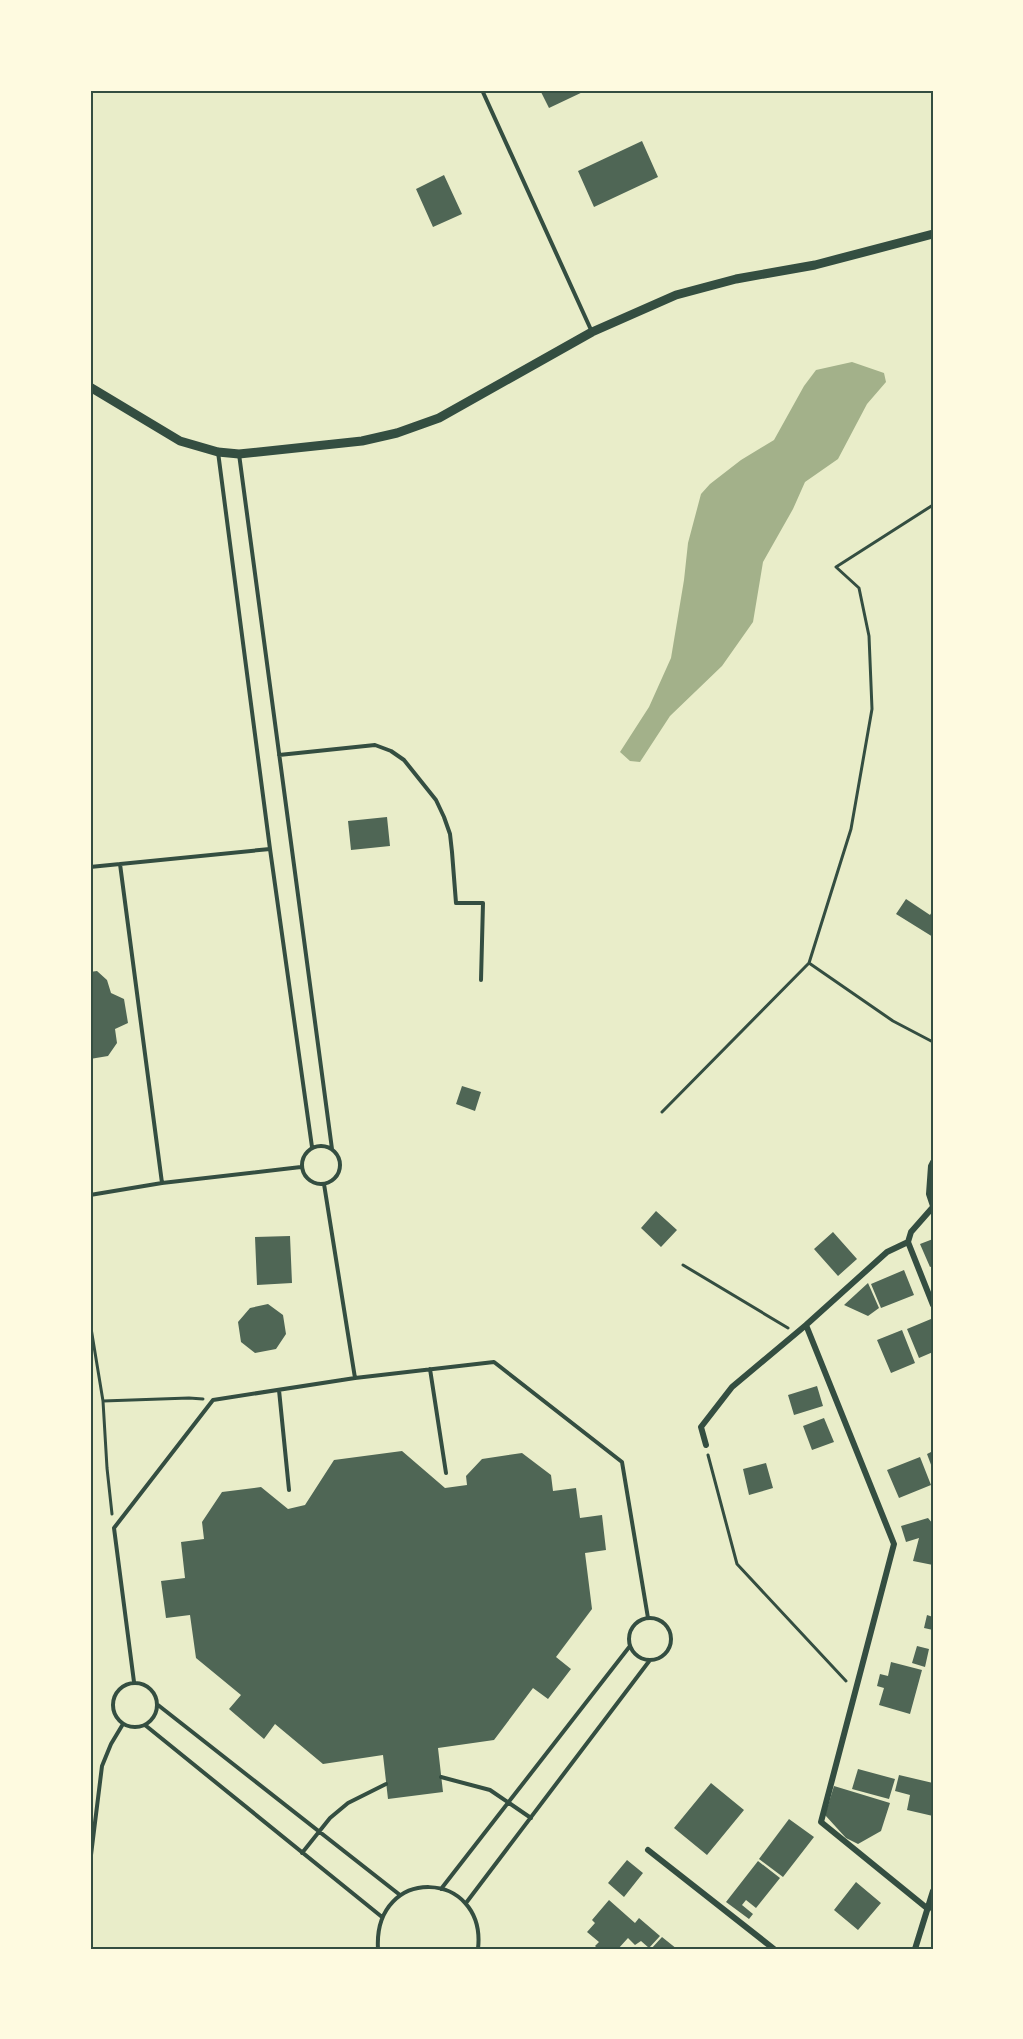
<svg xmlns="http://www.w3.org/2000/svg" width="1023" height="2039" viewBox="0 0 1023 2039" font-family="'Open Sans',sans-serif">
  <rect width="100%" height="100%" fill="#e9edc9"/>
  <path fill="#a3b18a" d="M852,362L884,373L886,382L867,404L838,459L805,482L793,509L763,562L753,622L722,666L670,716L640,762L630,761L620,752L649,707L671,658L684,580L688,543L701,494L710,484L741,460L774,440L804,386L816,370Z"/>
  <path fill="#4f6655" d="M540,90H587L549,108Z
    M642,141L658,177L594,207L578,171Z
    M444,175L462,214L433,227L416,189Z
    M387,817L390,846L351,850L348,821Z
    M906,899L930,915L933,910V937L896,914Z
    M97,971L107,980L111,993L124,999L128,1023L115,1029L117,1043L108,1056L90,1059V972Z
    M462,1086L481,1092L475,1111L456,1104Z
    M656,1211L677,1230L661,1247L641,1228Z
    M833,1232L857,1259L838,1276L814,1249Z
    M290,1236L292,1283L257,1285L255,1237Z
    M933,1239V1266L930,1267L920,1244Z
    M904,1270L914,1295L881,1308L871,1284Z
    M868,1283L879,1308L868,1316L844,1305Z
    M268,1304L283,1315L286,1334L276,1349L255,1353L241,1342L238,1322L250,1308Z
    M931,1319L933,1325V1352L919,1358L907,1329Z
    M902,1330L915,1363L891,1373L877,1340Z
    M817,1386L823,1406L794,1415L788,1395Z
    M824,1418L834,1442L812,1450L803,1426Z
    M402,1451L445,1488L467,1485L466,1476L482,1459L522,1453L551,1475L553,1491L576,1488L580,1518L602,1515L606,1550L585,1553L592,1609L556,1657L571,1669L548,1699L533,1688L494,1740L438,1748L443,1792L388,1799L383,1755L323,1764L275,1724L264,1739L229,1709L241,1695L196,1658L190,1615L166,1618L161,1581L185,1578L181,1542L204,1539L202,1522L222,1492L261,1487L288,1509L305,1505L334,1460Z
    M933,1451V1470L927,1454Z
    M920,1457L931,1485L899,1498L887,1470Z
    M766,1463L773,1488L749,1495L743,1469Z
    M928,1518L933,1524V1565L913,1561L919,1538L906,1542L901,1526Z
    M927,1615L933,1617V1630L924,1628Z
    M917,1646L929,1649L925,1667L912,1663Z
    M891,1662L922,1670L910,1714L879,1705L884,1688L877,1686L880,1674L888,1676Z
    M858,1769L895,1779L889,1799L852,1789Z
    M899,1775L933,1783V1816L907,1810L910,1795L895,1791Z
    M711,1783L744,1810L707,1855L674,1828Z
    M834,1786L890,1803L881,1831L858,1844L846,1838L825,1815Z
    M789,1819L814,1837L783,1877L759,1859Z
    M627,1860L643,1873L624,1897L608,1883Z
    M758,1861L780,1878L756,1908L746,1900L742,1905L753,1914L749,1919L726,1902Z
    M856,1882L881,1903L858,1930L834,1910Z
    M609,1900L635,1923L639,1918L660,1936L649,1948L641,1941L635,1945L628,1938L618,1949H598L595,1946L599,1942L587,1932L595,1923L592,1920Z
    M662,1937L677,1949H651Z"/>
  <g fill="none" stroke-linecap="round" stroke-linejoin="round">
    <path stroke="#344e41" stroke-width="3" d="M809,963L851,829L872,709L869,636L859,588L836,567L933,505
      M662,1112L809,963L893,1021L933,1042
      M683,1265L788,1328
      M90,1322L103,1401L107,1468L112,1514
      M103,1401L189,1398L203,1399
      M708,1455L737,1564L846,1681"/>
    <path stroke="#344e41" stroke-width="4" d="M482,90L592,332
      M239,454L332,1149
      M279,755L375,745L391,751L404,760L436,800L444,817L450,834L452,852L456,903H483L481,980
      M270,849L312,1147
      M120,864L162,1183
      M90,867L270,849L218,452
      M302 1165a19 19 0 1 1 38 0a19 19 0 1 1-38 0Z
      M324,1184L355,1378
      M90,1195L162,1183L301,1167
      M430,1369L446,1473
      M279,1390L289,1490
      M629 1639a21 21 0 1 1 42 0a21 21 0 1 1-42 0Z
      M134,1682L114,1528L213,1400L355,1378L494,1362L622,1462L648,1618
      M113 1705a22 22 0 1 1 44 0a22 22 0 1 1-44 0Z
      M158,1705L400,1895
      M145,1725L382,1917
      M441,1777L490,1790L531,1818
      M302,1853L330,1818L348,1803L386,1784
      M90,1863L102,1766L111,1744L123,1724
      M441,1889L630,1646
      M466,1903L650,1660
      M378,1949C373,1864 487,1869 478,1949"/>
    <path stroke="#344e41" stroke-width="6" d="M933,1162L931,1166L929,1194L933,1206
      M933,1207L911,1232L908,1242L933,1305
      M806,1325L894,1544L821,1822L928,1909
      M706,1445L701,1427L732,1387L806,1325L887,1252L908,1242
      M648,1850L774,1949
      M915,1949L933,1891"/>
    <path stroke="#344e41" stroke-width="9" d="M90,387L180,441L218,452L239,454L362,441L397,433L439,418L592,332L676,295L736,279L815,265L933,234"/>
  </g>
  <rect width="1023" height="2039" fill="none" stroke="#fefae0" stroke-width="183"/>
  <rect x="92" y="92" width="840" height="1856" fill="none" stroke="#344e41" stroke-width="2"/>
</svg>
